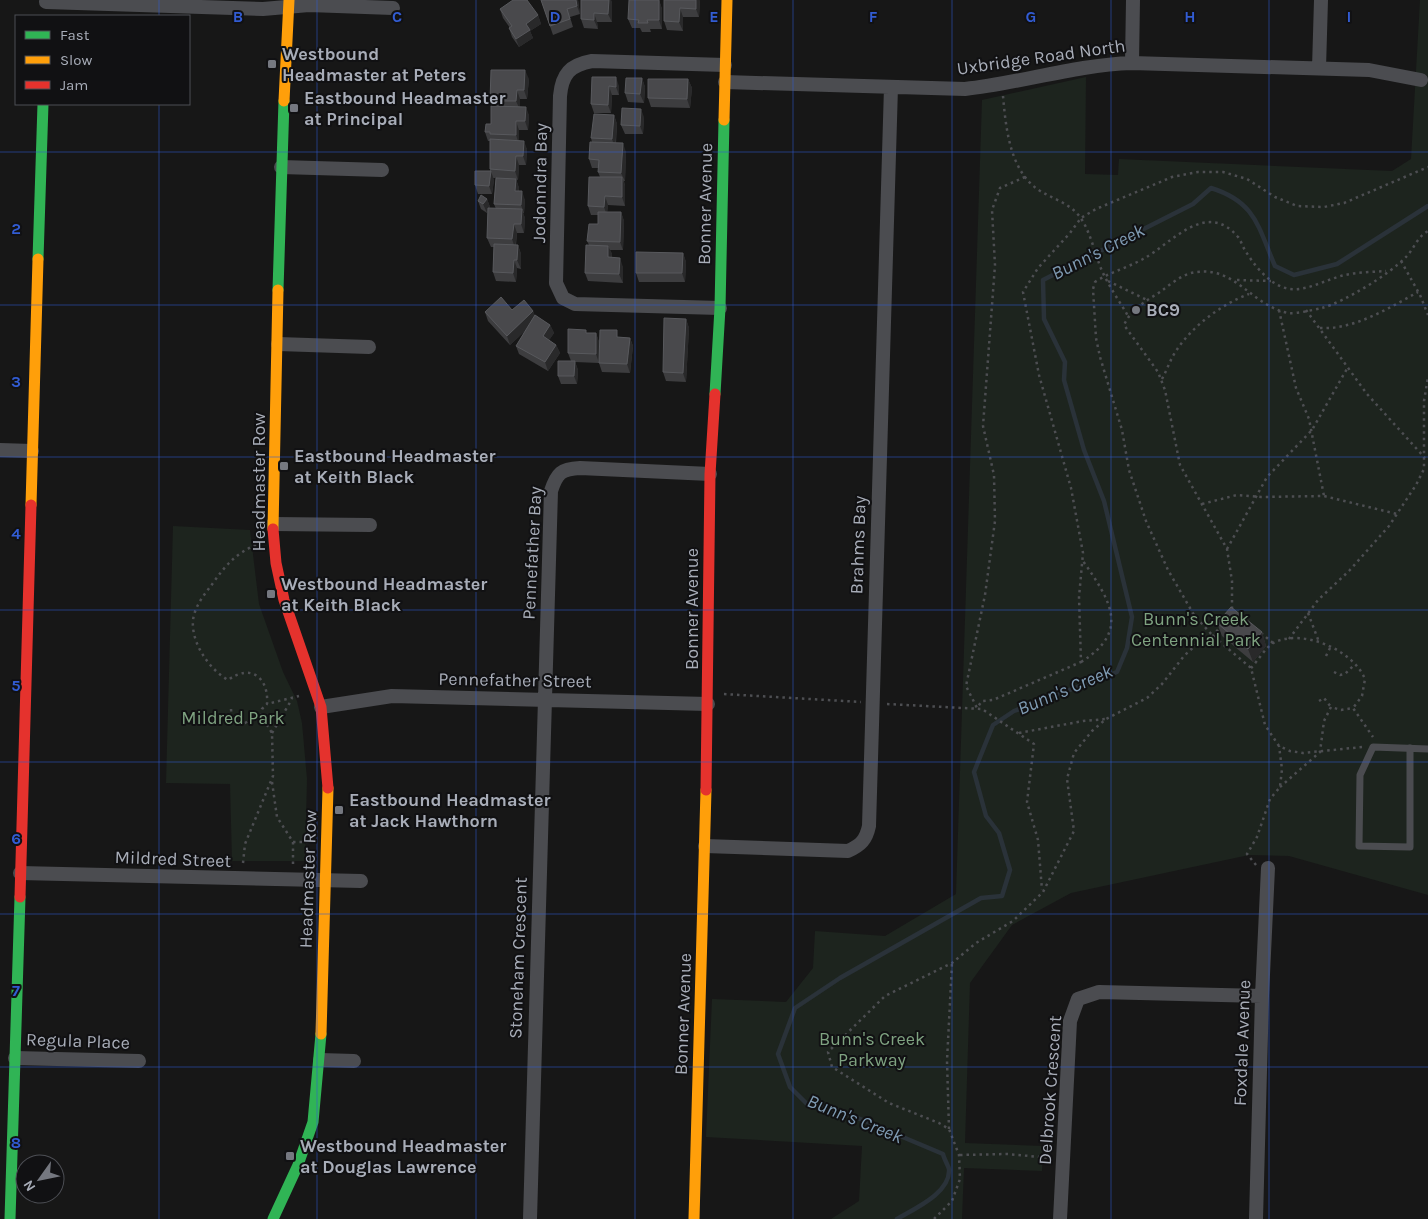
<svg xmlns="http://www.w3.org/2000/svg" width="1428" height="1219" viewBox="0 0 1428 1219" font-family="Karla,sans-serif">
  <rect width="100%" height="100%" fill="#171717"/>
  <path fill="#1d241e" d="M1420,0H1428V895L1289,856L1249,855L1071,893L1012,925L970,983L965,1143L1043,1146L1042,1171L964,1168L962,1219H831L859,1201L862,1146L706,1137L712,999L786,1002L813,968L815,931L885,936L956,894L982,100L1086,77L1085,174L1118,175L1119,159L1392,171L1411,159Z
    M173,526L250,530L259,604L283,672L297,701L302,723L307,779L305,861H232L230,784L166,783Z"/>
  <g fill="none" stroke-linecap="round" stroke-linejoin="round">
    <path stroke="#2a3239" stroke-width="4.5" d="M897,1219C914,1209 951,1193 949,1169C948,1165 944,1159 943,1154L841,1111L807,1104L790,1087L778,1054L795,1008L840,978L981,898L1002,896L1010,870L999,833L986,816L974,772L993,725L1014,711L1117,672L1127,648L1132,617L1104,501L1084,450L1064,380L1065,362L1044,319L1043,280L1193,204L1211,188C1256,202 1258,227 1275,266L1294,275L1337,264L1428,206"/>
    <path stroke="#4d4e52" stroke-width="2.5" stroke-dasharray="2.5 4" stroke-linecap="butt" d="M1003,96C1006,129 1010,174 1042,192C1056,200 1073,205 1082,220C1092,236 1095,256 1103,273C1110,288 1120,302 1128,316
      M1025,177L1000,188L992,210L995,265L983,426L994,475L995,521L985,595L966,686L977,708L982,701L993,700L1081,662L1079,597L1083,553L1071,488L1039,375L1023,292L1038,268L1070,233L1081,218L1096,209L1172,177L1198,172H1223L1247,179L1275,197L1297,206L1324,207L1344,203L1428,167
      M1401,261L1420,295L1428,315
      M1237,280L1271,281
      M1108,281L1147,300
      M1279,310L1296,388L1309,419L1324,496
      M1306,310L1367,394L1425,458
      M1320,328C1354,330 1389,308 1418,292
      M1162,379C1167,370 1170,360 1176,351C1192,326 1222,304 1249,294
      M1202,504L1237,495L1261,497L1324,496L1397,514
      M256,545C236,553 225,566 213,583C205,594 195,605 193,620C191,643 209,669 228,680C251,663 269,678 267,704L299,696
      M1227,549L1267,477L1312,430L1348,367
      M1232,609V581L1227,549L1180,465L1165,390L1158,372L1124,325C1131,309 1146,301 1160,292C1171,284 1183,273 1197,272C1236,267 1251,305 1288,313C1297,314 1312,310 1322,308C1344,302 1390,274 1406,257C1414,249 1417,237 1428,231
      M1308,613L1319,642
      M1261,633L1273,643
      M1289,639L1318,600L1349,571L1389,526L1416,485L1424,469V401L1428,377
      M1326,656L1331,646
      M1081,662C1131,631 1110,600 1083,561
      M1251,668C1258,661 1266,646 1275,642C1304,629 1353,650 1365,679L1362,696L1353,708
      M1334,672L1340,675L1345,674L1355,664
      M724,694L861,702
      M1319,701L1324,698L1331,707
      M887,704L982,709L1034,744L1027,802L1038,840L1042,890
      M231,709L232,722L245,723L255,717L258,721L263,718
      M272,733L292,699
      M1019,733L1083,721L1106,719
      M1362,747L1303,753L1290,751L1279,746L1265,725L1251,668L1213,636L1194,615L1168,570L1146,521L1129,470L1122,430L1100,357L1096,338L1093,289L1095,282C1110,272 1127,268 1143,259C1171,244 1206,199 1238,237C1241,240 1242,246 1245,250C1253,264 1267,281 1282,287C1303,295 1325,279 1345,275C1358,272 1373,272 1386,271
      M272,782L277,817L293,842V864
      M1280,787L1320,752L1324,721L1331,707L1341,710L1353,708L1373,737
      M293,842H311
      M243,863L245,844L273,776L272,733L261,715L262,709L267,704
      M1256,865L1247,854L1257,837L1270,799L1280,787L1282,769L1279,746
      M949,1129L947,1061L952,963
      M960,1155L1007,1154L1051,1158
      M934,1219L952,1201L960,1179L959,1155L949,1129L939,1123L889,1103L832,1067L828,1052L885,996L952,963L976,943L1013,921L1043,892L1074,831L1067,779L1074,753L1092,731L1106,719L1147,698L1162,684L1184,656L1200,641L1213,636L1220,627"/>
    <path stroke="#4b4c50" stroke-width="7" d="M1410,748V847L1359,846L1360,775L1373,747L1428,749"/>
    <path stroke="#4b4c50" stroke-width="14" d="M46,2L263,9L309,5L393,8
      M1132,63L1133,0
      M1319,68L1321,0
      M725,82L965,89C1021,83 1075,65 1132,63L1369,70L1421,80
      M281,167L382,170
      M720,308L575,304L563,298L556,283L560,96C562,74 570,65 592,61L725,65
      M278,344L369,347
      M0,450L32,451
      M273,524L370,525
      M321,707L392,696L708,704
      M705,846L848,851C861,845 866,840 869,826L891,87
      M20,873L361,881
      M15,1058L139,1061
      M320,1060L354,1061
      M530,1219L551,491C557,473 561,469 580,468L710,474
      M1060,1219L1070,1021L1078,999L1099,992L1262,996
      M1256,1219L1262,996L1268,868"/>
    <path stroke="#30b455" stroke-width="11" d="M38,259L43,104
      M278,290L284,101
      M715,394L720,308L724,120
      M10,1219L20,897
      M273,1219L298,1165L313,1122L321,1034"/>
    <path stroke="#ff9f0a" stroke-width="11" d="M284,101L289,0
      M724,120L727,0
      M31,505L38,259
      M273,529L278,290
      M321,1034L328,788
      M694,1219L706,790"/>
    <path stroke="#e5322d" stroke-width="11" d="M273,529L276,563L284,600L321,707L328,788
      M706,790L710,474L715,394
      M20,897L31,505"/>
  </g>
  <path fill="#3d3d3f" d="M541,0H578L580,14L570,17L573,27L553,35Z
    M581,0H611L612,3V22H597L598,29L584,28L581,19Z
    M659,0L662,9V29H650L651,32H642L640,28H632L628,19Z
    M664,0H700L699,17H683V31L667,30L664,21Z
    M500,9L538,15L541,24L530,31L533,38L519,47L512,37L509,28H510L503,18Z
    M592,77L619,86V95H612L611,113H594L591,104Z
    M642,78L645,87L644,103L628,102L625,93Z
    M529,79L527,99H520V107L529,115L528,130H519V140L527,149L526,165H519L518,180L516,179L519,188V191L525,200L524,213H523L525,218L524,233H517L516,245H518L521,254V269L517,268L516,282L496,281L493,272L494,247H491L487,238L488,211L487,213L481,209L478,201L487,199L490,207L489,208L496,209L494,204L496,178H493L494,180L492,194H478L475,185L490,171V141H488L485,132L491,124L492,106L490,101Z
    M688,79L692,88L690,108L651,107L648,98Z
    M614,115L617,124L616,143L626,152L625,181H624L625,186V206L608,205L607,212H621L624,221L623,250H610L612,254V258L623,267V283L588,281L585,273L589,245L587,241L598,224V215H591L588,206L600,177L598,172L599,168H592L589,159L592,142L591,138Z
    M644,117L643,134H625L621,125Z
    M683,253L686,262L685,282H639L636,273Z
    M533,311L535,316L550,325L554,333L549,340L556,345L560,353L548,371L519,354L516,346L526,330L510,345L488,321L485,312Z
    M686,319L689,328L686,382L666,381L663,372Z
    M587,333H596L599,342V363L575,362L578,370L577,384H561L558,376L571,361L568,353Z
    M620,337L630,338L633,346L630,373L602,372L599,363Z
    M1217,623L1262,632L1266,646L1253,662L1222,636Z"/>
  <path fill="#29292a" d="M576,0H578L580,14L577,6Z
    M609,0H611L612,3V22L608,14Z
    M659,0L662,9V29L659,20Z
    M696,0H700L699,17L696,9Z
    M680,8L683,17V31L679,22Z
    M594,13L597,22L598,29L594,20Z
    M538,15L541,24L530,31L533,38L519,47L516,39L526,24Z
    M525,70L529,79L527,99L524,90Z
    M616,77L619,86V95L616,87Z
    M642,78L645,87L644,103L640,94Z
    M688,79L692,88L690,108L687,99Z
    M609,86L612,95L611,113L608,105Z
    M517,90L520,99V110L516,101Z
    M526,107L529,115L528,130L525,121Z
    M641,109L644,117L643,134L640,126Z
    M614,115L617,124L615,148L612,139Z
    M516,121L519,130V144L516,135Z
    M524,141L527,149L526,165L523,156Z
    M623,143L626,152L625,181L621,173Z
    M516,156L519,165L518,180L515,171Z
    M491,171L494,180L492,194L489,186Z
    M622,177L625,186V206L622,197Z
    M516,179L519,188L518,200L515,191Z
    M522,191L525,200L524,213L521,205Z
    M605,196L608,205L607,216L604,207Z
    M487,199L490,207L487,213L483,204Z
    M522,209L525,218L524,233L521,224Z
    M621,212L624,221L623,250L620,242Z
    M514,224L517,233L515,248L512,239Z
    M518,245L521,254V269L517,260Z
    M608,246L612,254L611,266L608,257Z
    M683,253L686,262L685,282L682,273Z
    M620,258L623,267V283L619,274Z
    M514,260L517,268L516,282L513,273Z
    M533,311L537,320L510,345L507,336Z
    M686,319L689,328L686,382L683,373Z
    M550,325L554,333L546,345L543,336Z
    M596,333L599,342V363L596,354Z
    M630,338L633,346L630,373L627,364Z
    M556,345L560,353L548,371L545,362Z
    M575,361L578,370L577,384L574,376Z
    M1262,632L1266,646L1253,662L1248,649Z"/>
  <path fill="#49494c" stroke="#58595d" d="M513,0H527L538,15L526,24L530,30L516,39L509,28L512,26L500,9Z
    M541,0H576L577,6L567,9L570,19L550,26Z
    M581,0H609L608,14L594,13V20L581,19Z
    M629,0H659V20H647L648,23H638L639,20L628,19Z
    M664,0H696V9L680,8L679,22L664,21Z
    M491,70H525L524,90H517L516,101H490Z
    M592,77H616V87L609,86L608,105L591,104Z
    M626,78H642L640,94L625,93Z
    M648,79H688L687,99L648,98Z
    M491,106L526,107L525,121H516V135L490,134V132H485L486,124H491Z
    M622,108L641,109L640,126L621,125Z
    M594,114L614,115L612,139L591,138Z
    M490,139L524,141L523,156H516L515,171L490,169Z
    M590,142L623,143L621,173L598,172L599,160L589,159Z
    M475,171H491L489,186L475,185Z
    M589,177H622V197L605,196L604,207L588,206Z
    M496,178L516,179L515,191H522L521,205L494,204Z
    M481,195L487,199L483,204L478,201Z
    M488,208L522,209L521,224H514L512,239L487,238Z
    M598,212H621L620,242L587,241L589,224H598Z
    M494,244L518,245L517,260H514L513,273L493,272Z
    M586,245L608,246V257L620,258L619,274L585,273Z
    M636,252L683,253L682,273H636Z
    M501,297L512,310L524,300L533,311L507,336L485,312Z
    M535,315L550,325L543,336L556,345L545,362L516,346Z
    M664,318L686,319L683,373L663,372Z
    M568,329L586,330V333H596V354L568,353Z
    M600,330H617V337L630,338L627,364L599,363Z
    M558,361H575L574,376H558Z
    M1231,607L1262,632L1248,649L1217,623Z"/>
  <path fill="none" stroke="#325cd3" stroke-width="1" stroke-opacity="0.55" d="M159,0V16M317,0V1219M476,0V1219M635,0V1219M793,0V1219M952,0V1219M1111,0V1219M1269,0V1219M159,104V1219M0,152H1428M0,305H1428M0,457H1428M0,610H1428M0,762H1428M0,914H1428M0,1067H1428"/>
  <g fill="#757880" stroke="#111113" stroke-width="2">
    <rect x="267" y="59" width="10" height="10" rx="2.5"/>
    <rect x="289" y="103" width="10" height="10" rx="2.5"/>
    <circle cx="1136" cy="310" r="5"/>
    <rect x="279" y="461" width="10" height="10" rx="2.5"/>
    <rect x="266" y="589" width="10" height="10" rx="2.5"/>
    <rect x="334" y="805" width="10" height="10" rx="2.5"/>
    <rect x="285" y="1151" width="10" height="10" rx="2.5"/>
  </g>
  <g text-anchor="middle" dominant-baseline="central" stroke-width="4" stroke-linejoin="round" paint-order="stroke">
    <g font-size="18" font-weight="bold" fill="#a8adb8" stroke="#111113" text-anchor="start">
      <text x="282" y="54">Westbound<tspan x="282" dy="21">Headmaster at Peters</tspan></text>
      <text x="304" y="98">Eastbound Headmaster<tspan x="304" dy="21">at Principal</tspan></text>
      <text x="1146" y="310">BC9</text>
      <text x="294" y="456">Eastbound Headmaster<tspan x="294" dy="21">at Keith Black</tspan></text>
      <text x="281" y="584">Westbound Headmaster<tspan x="281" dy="21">at Keith Black</tspan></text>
      <text x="349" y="800">Eastbound Headmaster<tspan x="349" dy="21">at Jack Hawthorn</tspan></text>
      <text x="300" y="1146">Westbound Headmaster<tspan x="300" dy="21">at Douglas Lawrence</tspan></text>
    </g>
    <g font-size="18" fill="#a8adb8" stroke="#111113">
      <text transform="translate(1041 57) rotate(-8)">Uxbridge Road North</text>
      <text transform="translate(540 183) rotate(-89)">Jodonndra Bay</text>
      <text transform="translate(705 204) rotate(-89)">Bonner Avenue</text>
      <text transform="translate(259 482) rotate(-90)">Headmaster Row</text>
      <text transform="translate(858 545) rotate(-88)">Brahms Bay</text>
      <text transform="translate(532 553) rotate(-87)">Pennefather Bay</text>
      <text transform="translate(692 609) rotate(-90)">Bonner Avenue</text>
      <text transform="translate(515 680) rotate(1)">Pennefather Street</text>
      <text transform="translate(173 859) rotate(2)">Mildred Street</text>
      <text transform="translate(308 879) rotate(-88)">Headmaster Row</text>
      <text transform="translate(518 958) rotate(-88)">Stoneham Crescent</text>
      <text transform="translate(683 1014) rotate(-88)">Bonner Avenue</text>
      <text transform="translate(78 1041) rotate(2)">Regula Place</text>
      <text transform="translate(1242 1043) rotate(-88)">Foxdale Avenue</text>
      <text transform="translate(1050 1090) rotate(-86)">Delbrook Crescent</text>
    </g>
    <g font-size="18" fill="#7fa381" stroke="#111113">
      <text x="1196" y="619">Bunn's Creek<tspan x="1196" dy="21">Centennial Park</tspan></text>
      <text x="233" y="718">Mildred Park</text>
      <text x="872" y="1039">Bunn's Creek<tspan x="872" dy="21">Parkway</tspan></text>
    </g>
    <g font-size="19" font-style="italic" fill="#7f9bb3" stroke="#111113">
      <text transform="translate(1098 252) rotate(-27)">Bunn's Creek</text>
      <text transform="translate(1065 690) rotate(-23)">Bunn's Creek</text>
      <text transform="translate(855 1119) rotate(22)">Bunn's Creek</text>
    </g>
  </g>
  <g font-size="16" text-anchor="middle" font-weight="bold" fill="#325cd3" stroke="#111113" stroke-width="4" stroke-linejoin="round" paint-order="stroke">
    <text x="238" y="22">B</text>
    <text x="397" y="22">C</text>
    <text x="555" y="22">D</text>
    <text x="714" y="22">E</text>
    <text x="873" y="22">F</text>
    <text x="1031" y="22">G</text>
    <text x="1190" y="22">H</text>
    <text x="1349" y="22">I</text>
    <text x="16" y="234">2</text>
    <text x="16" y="387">3</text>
    <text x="16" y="539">4</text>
    <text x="16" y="691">5</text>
    <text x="16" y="844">6</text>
    <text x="16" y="996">7</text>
    <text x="16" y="1148">8</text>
  </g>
  <rect x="15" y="15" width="175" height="90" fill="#111113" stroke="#4d4f55"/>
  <rect x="25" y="31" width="25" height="8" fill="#30b455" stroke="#4d4f55"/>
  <text x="60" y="40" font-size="15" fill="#a8adb8">Fast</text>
  <rect x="25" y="56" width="25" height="8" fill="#ff9f0a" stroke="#4d4f55"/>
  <text x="60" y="65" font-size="15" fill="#a8adb8">Slow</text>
  <rect x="25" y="81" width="25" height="8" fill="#e5322d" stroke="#4d4f55"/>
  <text x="60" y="90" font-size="15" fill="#a8adb8">Jam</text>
  <g transform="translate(40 1179) rotate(237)"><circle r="24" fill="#111113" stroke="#4d4f55"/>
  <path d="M0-4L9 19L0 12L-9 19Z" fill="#757880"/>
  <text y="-8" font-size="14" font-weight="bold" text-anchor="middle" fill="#a8adb8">N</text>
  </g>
</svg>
